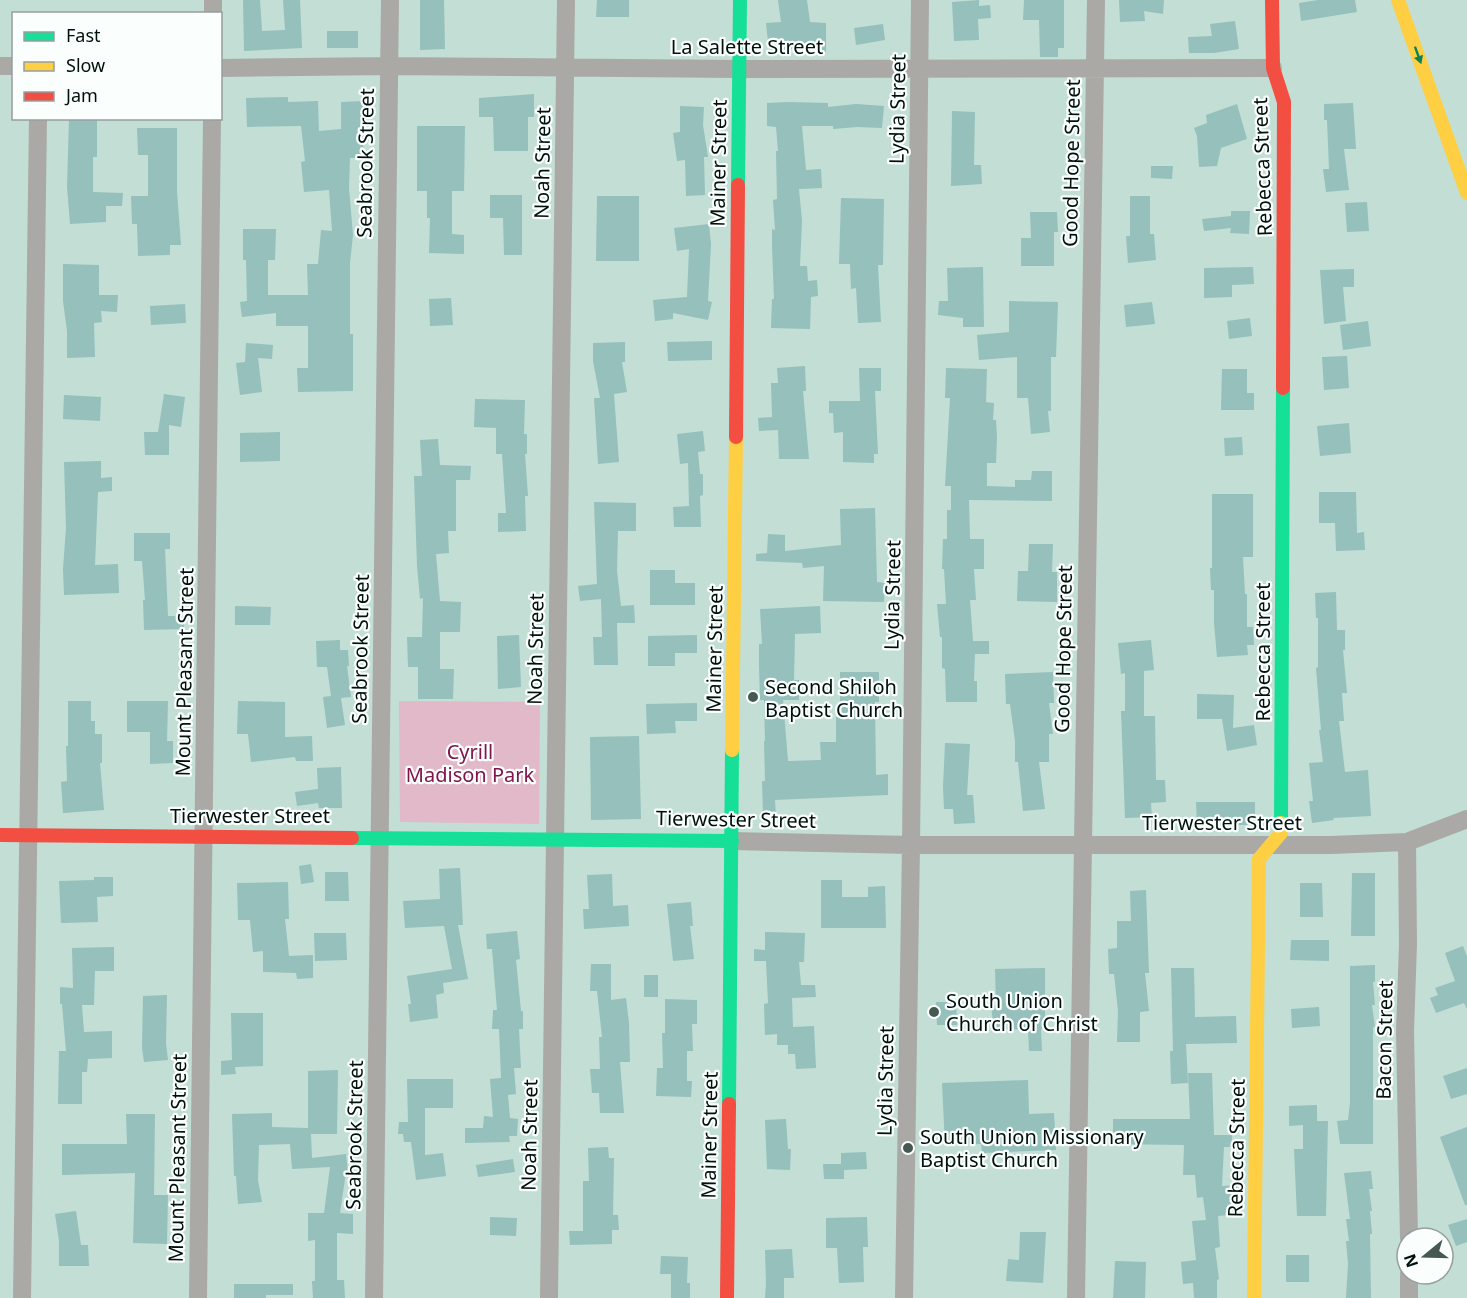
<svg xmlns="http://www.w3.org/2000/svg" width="1467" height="1298" viewBox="0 0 1467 1298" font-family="'Noto Sans',sans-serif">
  <rect width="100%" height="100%" fill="#c2ded5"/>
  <path fill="#e1b9c9" d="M399,701L540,702L539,824L400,822Z"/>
  <path fill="#95c0bc" d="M243,0H260L262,31L285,30L283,0H300L302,48L244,51Z
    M420,0H444L445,49L420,50Z
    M597,0H629V17H596Z
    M778,0H807L810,22L826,23V52L789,49L769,51L766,23L781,22Z
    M979,0V6L990,5L991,18L978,19L979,40L954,41L952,2Z
    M1024,0H1064V48H1058V57H1040L1039,20H1023Z
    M1119,0H1164L1163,14L1144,11L1145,21L1120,22Z
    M1318,0H1355L1357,12L1301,21L1299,3Z
    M1235,21L1239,49L1214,53H1189L1188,37L1212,36L1210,24Z
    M883,24L885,40L856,45L854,28Z
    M327,31H358V48H327Z
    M534,94V117H528V151H494L493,117H479V98Z
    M288,97V102L318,101L319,131L341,129V102L364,101L363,158H350L349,188L353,235L350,263V334H353V391L298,392L297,368H308V326H276V313L242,317L240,302L247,301L246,260H243V229H276L275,260H268V295H308L307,264H318L321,230L332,231L329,190L304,192L301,162L305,161L301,126L247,127L246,98Z
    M788,102L828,103V107L856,104L884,106L882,128L857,127L833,129V126H802L806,170L821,169L822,188L799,189L802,221L800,266H807L808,281L817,280L818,296L811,297L810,329L771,328L772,299H774L772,246V229L775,230L773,200L777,199L776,151H778L776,127L767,126V103Z
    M1353,103L1356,149H1344L1349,190L1326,192L1323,169H1329L1327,120H1324V104Z
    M1237,104L1247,139L1221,148L1217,166L1199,167L1197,136L1194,128L1207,123L1206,115Z
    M680,106L704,107L703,125L708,157H704L705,195L686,196L685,160L677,161L673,133L680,132Z
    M952,111L975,112L974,165H981L982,184L951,186Z
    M69,118H97V157H93V192L123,193L122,206H106V222L70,224L67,187Z
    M417,126H465L464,191H452V234L464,235V254L429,253L430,218H427V191H417Z
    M137,128H177V191L181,245H170V255L138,256L137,224H132L131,196H148V155H138Z
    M1151,166H1173L1172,179L1151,178Z
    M490,195H522V255H504L503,218H490Z
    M597,196H639V261H596Z
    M1130,196H1150V234H1154L1156,260L1128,263L1126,236H1130Z
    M841,198L884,199L883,265H878L881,322L858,323L856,288L851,289L850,264H839Z
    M1367,202L1369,231L1347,232L1345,203Z
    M1231,211H1250L1249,234L1230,233L1231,228L1204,231L1202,219L1231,216Z
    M1030,212H1057L1058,232H1054V266H1021V238H1031Z
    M709,224L711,244L708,301L712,302L708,320L673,313V319L655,321L653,300L687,297L689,249L677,251L674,228Z
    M63,264L99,265V295H118L117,312L101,311L102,322L94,323L95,357L67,358V331L63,301Z
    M983,267L984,327H963V318L938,315L939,301H948L947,268Z
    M1253,267L1254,284L1232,285V297L1204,298V268Z
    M1354,269V287H1343L1346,321L1324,324L1320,270Z
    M451,298L453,325L430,326L429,299Z
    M1009,301L1058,302L1056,357H1051V411H1048L1050,432L1031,434L1028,398H1017V357L979,360L977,335L1009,332Z
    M1152,302L1155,324L1126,327L1124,305Z
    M185,304L186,323L151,325L150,306Z
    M1250,318L1252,336L1229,339L1227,321Z
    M1368,321L1371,346L1343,350L1340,325Z
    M712,341V360L668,361L667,342Z
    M625,342V362H622L627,392L614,394L619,462L598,464L594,398H600L593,361V343Z
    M246,343L273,345L272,359L258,358L262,392L240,395L236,363L245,362Z
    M1347,356L1349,388L1324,390L1322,357Z
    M805,366L806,391H803L809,459H779L778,430L759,431L758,418L772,417L771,383H778L777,368Z
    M859,368H881V391H875L878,454H874V463L843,462V432L834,433L833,413H829V401H860Z
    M946,368L987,369L986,402L994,403L993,420H996L997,437L996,463H987V486L1015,487V480H1031L1032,471H1052V501L969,500L970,539H984V569H974L976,600H970L973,641H989V654H975L974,681H977V702H946L945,669L942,668V637H940L937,604H946L944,569H942L943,539H947V510H951V486H945L950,398H945Z
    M1222,369H1247V393H1254V410H1221Z
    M164,394L185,397L181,427L169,425V455H145L144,432H158Z
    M64,395L101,397L100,421L63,419Z
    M475,399L525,400L524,434H527V454H525L528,496H525L526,531L498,532V513H506L502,454H496V428L474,427Z
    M1349,423L1351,453L1320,456L1317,426Z
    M703,431L705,451L698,452L700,474H703V495L700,496L701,527H674L673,507L689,506L688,463L680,464L677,434Z
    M280,432V461L240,462V433Z
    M1242,437L1243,455L1225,456L1224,438Z
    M438,439L440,465L471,466L470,480H456V531H448L449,553L436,554L440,601L461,602L460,632H440V669H454L453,699H418V667H408L407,637H422L423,598L420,599L417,566L414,476H422L420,440Z
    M101,461V478L112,477V491L98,492L95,565L118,564L119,593L64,595L63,569L66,528L64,462Z
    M1319,492H1356L1357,533L1364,532L1365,550L1336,551L1335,523H1319Z
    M1212,494H1253V557H1243L1245,594H1247V627H1253L1254,645H1247L1248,655L1217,657L1214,623V590H1211L1210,568H1212Z
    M594,502L636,503V531H618L617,571L621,606L634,605L635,623H617L618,665H594L593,637H602L601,599L580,601L578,586L597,584Z
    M875,508L877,582L885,583L884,602L823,601L824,566L803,568L802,563L756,561V554L767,553L768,534L785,535V551L841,545L840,509Z
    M134,533H170V549H165L168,616H184V629L144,630L143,600H145L142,561H134Z
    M1029,544H1053L1052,572H1057V602L1017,601L1018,571H1028Z
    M650,570H675V583H695V605H650Z
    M1336,592L1337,630H1345V650H1343L1347,693H1342L1344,721H1339L1345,772L1368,770L1371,816L1333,818L1334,820L1312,823L1309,801H1313L1309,763L1323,762L1319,730H1321L1316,668L1318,667V618H1316L1315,593Z
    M235,606L271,607L270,625H235Z
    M820,606L821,633L795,634L794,680H799V700H783L788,761L821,760L820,742H836V717H840V672H879V702H875L876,775L888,774V795L775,800L776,816H763L762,781H765L764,741H765L764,700H760L759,666V644H762L760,609Z
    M519,635L521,687L498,689L497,636Z
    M697,635V653H675V666H648V636Z
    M340,640V650H348L349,666H347L351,697L341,698L345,725L327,728L323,697L331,696L327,667H317L316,641Z
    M1151,640L1154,670L1144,671V716H1155L1156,780H1165L1166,802L1151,803L1152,817L1125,818L1121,711H1125V673L1121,674L1118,643Z
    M1053,672L1054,703H1049L1053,734H1049V762H1039L1045,809L1023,811L1018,762H1015V741L1010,704H1006L1005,674Z
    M1197,694L1234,695L1233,728L1254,725L1257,745L1227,751L1222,719H1197Z
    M68,701H91V721H95V734H102V763H100L104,810L63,813L61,782L67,781L66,746H68Z
    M127,701H168L167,741H173V763L150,764V732H127Z
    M238,701L285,702V737L312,736L313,761H296L295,757L251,762L248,734H237Z
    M697,703V721H675L676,733L647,734L646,704Z
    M639,736L641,819L591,820L590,737Z
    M945,743L970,744L967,795H973L975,823L954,824L953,809H944L943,787Z
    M341,767L342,808H319L318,803L297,806L295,792L318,789L317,768Z
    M1196,802H1255V825H1197Z
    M311,864L314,882L301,884L299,866Z
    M460,868L463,925H458L468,979L443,983L444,993L436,995L438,1018L410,1022L408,1004H411L407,976L452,969L444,926L405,928L403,901L440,899L439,869Z
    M325,872H348L349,901H325Z
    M1352,873H1375V936H1351Z
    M612,874L613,906L628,905L629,926L584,929L583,909H589L587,875Z
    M94,877H113V896L97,897L98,922L61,923L59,881L94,880Z
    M821,880H842V897H868V887L885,886L886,928H821Z
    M288,882L289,919H285L289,956L313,955V978L297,979L296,973L263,972V951L253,952L250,920H238L237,883Z
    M1300,883H1322L1323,917H1300Z
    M1146,890L1149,973H1145L1149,1011L1140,1012V1042H1117L1118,1011L1114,974H1109L1108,949L1117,948V921H1131L1130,891Z
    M691,902L693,926H690L694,959L673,961L667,904Z
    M517,931L520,959L516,960L521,1011H523V1029H519L521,1068H514L516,1094L508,1095L510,1118L518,1119L517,1136H509L510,1142L465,1143V1128H483L484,1116L493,1117L490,1079L501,1078L499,1029H492L493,1010H497L492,949H487L486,934Z
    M765,932L805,933L804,962H799L801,985H815L816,997L792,998L793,1027L814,1026L816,1068L796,1069L795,1054H788V1045H777V1034L765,1035L764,1004L768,1003L766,961H754V949L765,950Z
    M314,933H346L347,960L315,961Z
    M1291,940H1329V961L1290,960Z
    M1463,946L1467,956V1009L1464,1003L1436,1013L1430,998L1438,995L1435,988L1455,981L1445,953Z
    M114,947V971H95L94,1005H82L84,1032L112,1031V1058L88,1059L87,1072H82V1104H58L59,1051H66L62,1004H60V987L73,988L72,948Z
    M591,964H611V1000L626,998L629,1023L630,1062H620L624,1113H600L599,1093H592L590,1069H600L599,1037H602L597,991H590Z
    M1375,965V982H1373L1375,1005H1372L1375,1027H1373V1144H1340L1337,1121L1348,1120L1350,1103V966Z
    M1045,968V1029H1041L1042,1051H1029L1028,1029L994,1030L991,1006L996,1005L995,969Z
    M1171,968H1194L1195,1017L1236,1016L1237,1043L1186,1044L1188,1083L1171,1084L1170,1051H1173Z
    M644,975H658V997H644Z
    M167,995L166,1043L168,1060L144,1062L142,1048L143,996Z
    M665,999L697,1000V1024H692L693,1051H687V1081H692L691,1097L656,1096L657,1068H663L662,1033H665Z
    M936,1002H956L957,1025H937Z
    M1319,1007L1320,1026L1292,1028L1291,1009Z
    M231,1013H263V1066L235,1067L236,1074L221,1075V1061L232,1060Z
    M1467,1068V1094L1451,1099L1443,1076Z
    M338,1070L337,1134H311L312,1158L346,1154L348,1172H346L340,1213L353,1214V1234L337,1233V1280H344L345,1298H313L312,1281H315V1240L308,1241V1213H324L330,1167L292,1169L290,1144L259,1145L258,1180L262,1202L238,1204L236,1176H234L232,1114L272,1113V1127L308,1128V1071Z
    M1188,1073H1212L1214,1135H1232V1147H1224L1222,1186L1237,1185L1240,1214L1218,1216L1220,1247L1215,1248L1219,1279L1217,1280V1298H1194L1193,1283L1183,1284L1181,1262L1196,1260L1192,1221L1206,1220L1203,1197L1197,1198L1195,1175H1183L1184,1145L1113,1144V1119H1190Z
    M407,1079H453V1108H425V1155L443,1153L446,1176L416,1180L411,1142H404L403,1134H398L399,1122H408Z
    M1028,1080L1029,1114L1054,1113L1056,1150L982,1153L981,1144L945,1145L942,1083Z
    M1317,1105V1121H1328L1326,1216H1297L1294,1149H1303V1125L1289,1126V1106Z
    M126,1114H155L154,1195H168L167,1244L133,1243L135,1173L62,1175V1144H127Z
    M786,1119L788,1149H791L790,1170L767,1169L765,1120Z
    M1467,1127V1205H1465L1440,1137Z
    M608,1147L609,1158H614L613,1215H618L619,1230H612V1244L570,1245L569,1231H583V1181H589L588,1148Z
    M866,1152L867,1169L844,1170V1179H824L823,1164H841V1153Z
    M513,1159L515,1172L478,1177L476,1165Z
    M1371,1171L1373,1189H1369L1372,1211H1370L1372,1234H1370L1371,1298H1346L1348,1264L1346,1241H1349L1346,1219H1350L1344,1173Z
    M76,1211L81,1245H88L89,1266H59V1241L55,1214Z
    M490,1217L517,1218L516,1236L490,1235Z
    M867,1217L868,1247H863L864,1282L839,1283L837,1248H826V1218Z
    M1467,1219V1242L1456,1246L1448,1225Z
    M1020,1232H1046L1043,1283L1006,1281L1008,1259L1019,1260Z
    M792,1249L794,1278H784V1298H765L766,1284L765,1250Z
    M1286,1255H1309V1282H1286Z
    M661,1256L688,1257L687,1283H690V1298H671V1274H660Z
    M1115,1261L1146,1262L1145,1298H1113Z
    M234,1284H293V1295H266V1298H234Z"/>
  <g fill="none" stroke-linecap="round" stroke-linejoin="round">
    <path stroke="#aaa9a5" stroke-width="18" d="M213,14V0
      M0,66H14
      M220,68L389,66L739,69L1273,68
      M732,841L911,845H1331L1407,842L1467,819
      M1407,842L1408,944L1405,1031L1409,1238
      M1409,1274V1298
      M22,1298L38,118
      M198,1298L212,118
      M374,1298L390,0
      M549,1298L566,0
      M904,1298L911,845L920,0
      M1076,1298L1096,0"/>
    <path stroke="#16e098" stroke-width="14" d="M738,185L740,0
      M1281,823L1283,388
      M352,838L732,841
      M729,1104L732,750"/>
    <path stroke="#ffcf43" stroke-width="14" d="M1398,0L1467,193
      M732,750L736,437
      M1254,1298L1259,859L1281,833V823"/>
    <path stroke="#f24e42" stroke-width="14" d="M1272,0L1273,68L1284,102L1283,388
      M736,437L738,185
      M0,835L352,838
      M727,1298L729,1104"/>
  </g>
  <defs><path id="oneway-solid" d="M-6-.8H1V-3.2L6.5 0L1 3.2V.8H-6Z" transform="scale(1.5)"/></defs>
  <use fill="#0d8259" href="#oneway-solid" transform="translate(1418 55) rotate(70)"/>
  <g fill="#455852" stroke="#fafefd" stroke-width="2">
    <circle cx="753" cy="697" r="6"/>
    <circle cx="934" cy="1012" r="6"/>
    <circle cx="908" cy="1148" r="6"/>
  </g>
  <g text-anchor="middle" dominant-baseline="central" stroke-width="4.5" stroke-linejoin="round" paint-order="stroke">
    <g font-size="20" fill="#01100c" stroke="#fafefd">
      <text x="747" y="46">La Salette Street</text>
      <text transform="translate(897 109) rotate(-89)">Lydia Street</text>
      <text transform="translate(365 163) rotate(-89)">Seabrook Street</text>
      <text transform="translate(542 163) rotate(-89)">Noah Street</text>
      <text transform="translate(718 163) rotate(-89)">Mainer Street</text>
      <text transform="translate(1071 163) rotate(-89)">Good Hope Street</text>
      <text transform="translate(1262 167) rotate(-92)">Rebecca Street</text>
      <text transform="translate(892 595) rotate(-89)">Lydia Street</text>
      <text transform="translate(360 649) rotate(-89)">Seabrook Street</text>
      <text transform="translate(535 649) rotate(-89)">Noah Street</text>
      <text transform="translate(714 649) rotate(-89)">Mainer Street</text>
      <text transform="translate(1063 649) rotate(-89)">Good Hope Street</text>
      <text transform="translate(1262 652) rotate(-90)">Rebecca Street</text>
      <text transform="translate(184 672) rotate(-89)">Mount Pleasant Street</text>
      <text x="250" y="815">Tierwester Street</text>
      <text transform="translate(736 819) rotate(1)">Tierwester Street</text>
      <text x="1222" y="822">Tierwester Street</text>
      <text transform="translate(1384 1040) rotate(-89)">Bacon Street</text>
      <text transform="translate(885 1081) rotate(-89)">Lydia Street</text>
      <text transform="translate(354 1135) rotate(-89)">Seabrook Street</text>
      <text transform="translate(529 1135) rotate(-89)">Noah Street</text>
      <text transform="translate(709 1135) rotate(-89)">Mainer Street</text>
      <text transform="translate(1236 1148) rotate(-89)">Rebecca Street</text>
      <text transform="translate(177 1158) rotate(-89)">Mount Pleasant Street</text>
    </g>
    <g font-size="20" fill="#01100c" stroke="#fafefd" text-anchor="start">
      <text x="765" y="686">Second Shiloh<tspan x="765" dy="23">Baptist Church</tspan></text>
      <text x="946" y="1000">South Union<tspan x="946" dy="23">Church of Christ</tspan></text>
      <text x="920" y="1136">South Union Missionary<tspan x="920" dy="23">Baptist Church</tspan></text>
    </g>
    <g font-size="20" fill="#80154c" stroke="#fafefd">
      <text x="470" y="751">Cyrill<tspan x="470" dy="23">Madison Park</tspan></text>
    </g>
  </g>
  <rect x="12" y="12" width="210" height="108" fill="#fafefd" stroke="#969f9d" stroke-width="1.5"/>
  <rect x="24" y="32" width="30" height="9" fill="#16e098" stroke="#969f9d" stroke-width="1.5"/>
  <text x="66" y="42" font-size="18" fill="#01100c">Fast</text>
  <rect x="24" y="62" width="30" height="9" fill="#ffcf43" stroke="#969f9d" stroke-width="1.5"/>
  <text x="66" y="72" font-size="18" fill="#01100c">Slow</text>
  <rect x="24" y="92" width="30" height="9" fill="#f24e42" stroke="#969f9d" stroke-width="1.5"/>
  <text x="66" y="102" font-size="18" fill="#01100c">Jam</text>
  <g transform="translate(1425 1256) rotate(251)"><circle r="28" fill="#fafefd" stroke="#969f9d" stroke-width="1.5"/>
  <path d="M0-4.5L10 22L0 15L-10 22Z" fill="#455852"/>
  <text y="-9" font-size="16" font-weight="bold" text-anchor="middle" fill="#01100c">N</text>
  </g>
</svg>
